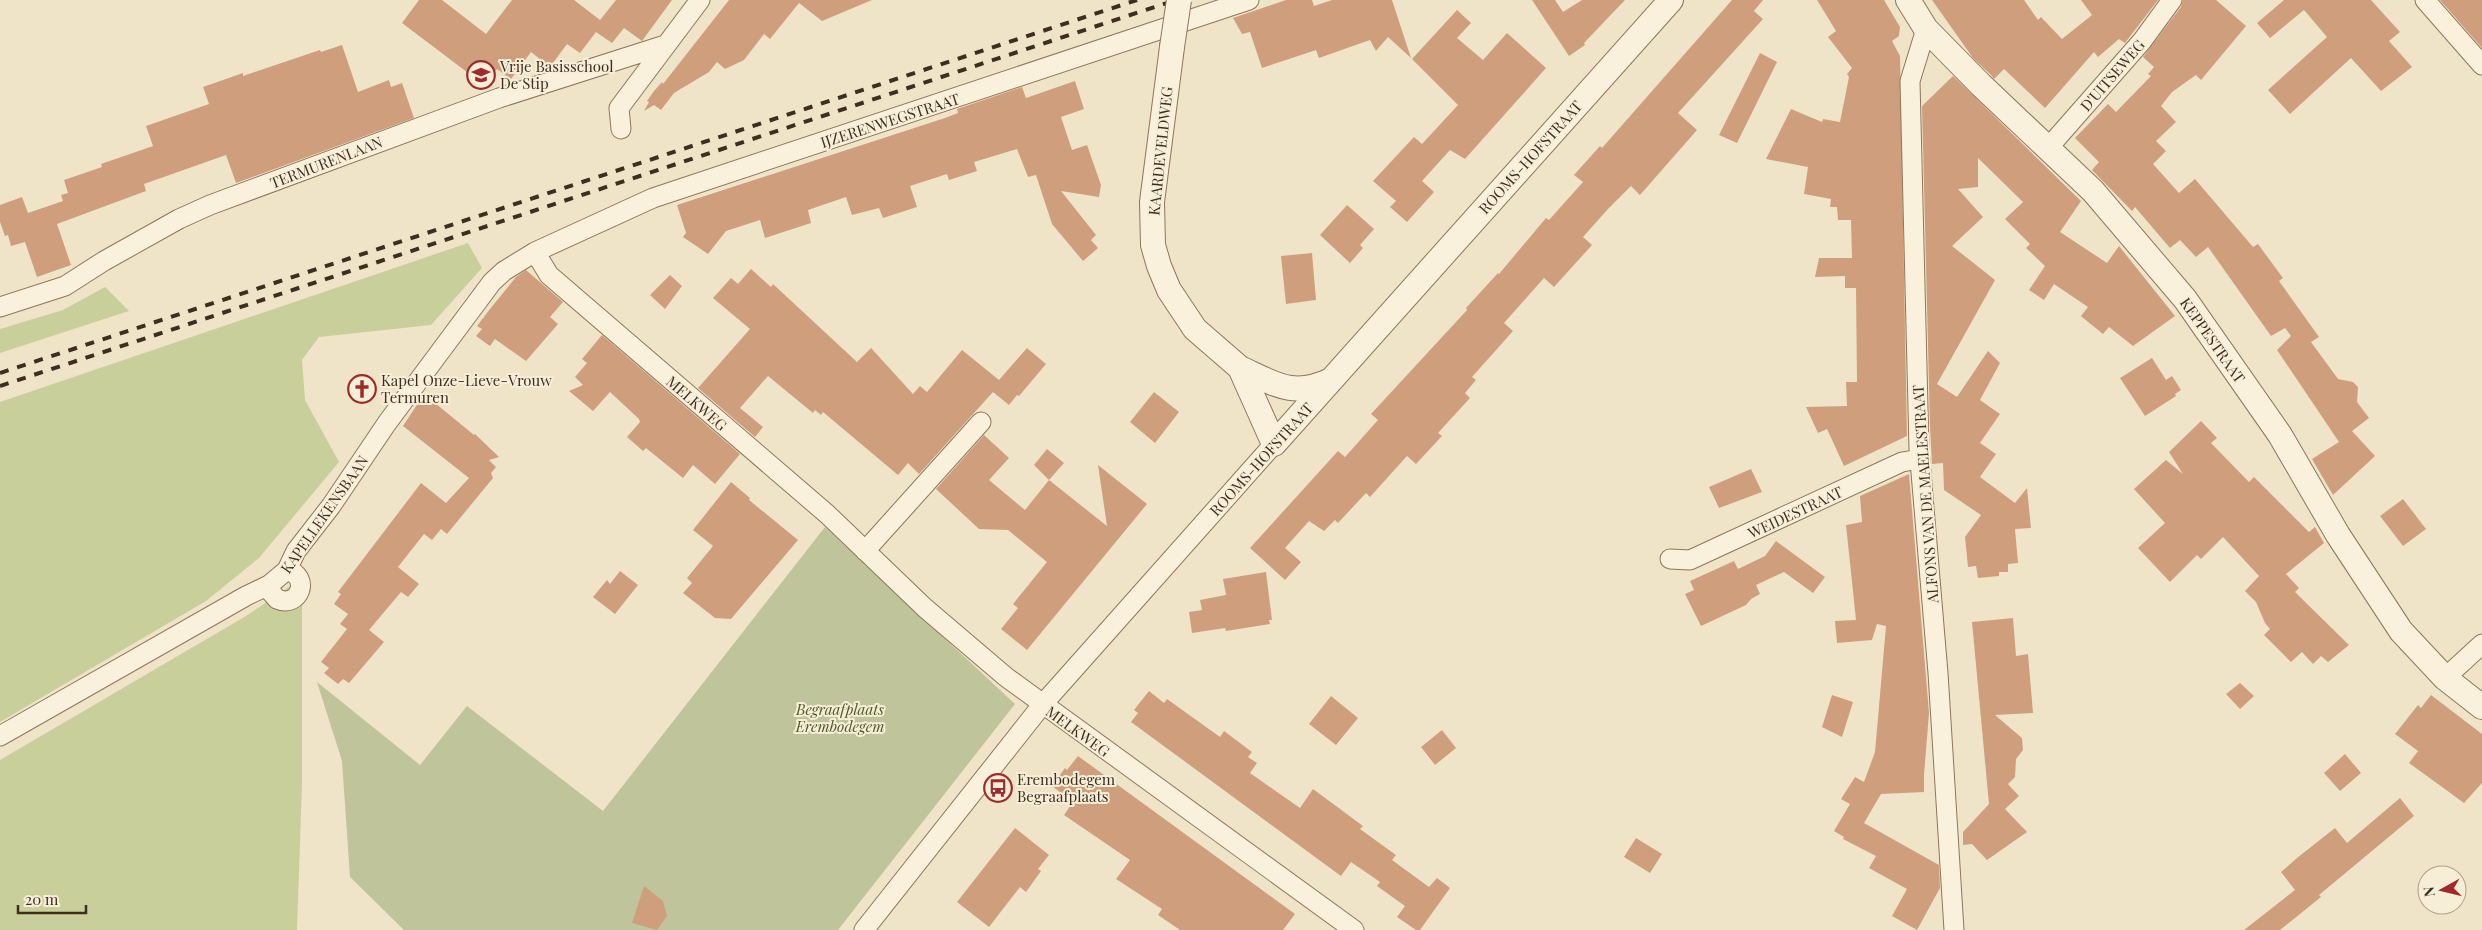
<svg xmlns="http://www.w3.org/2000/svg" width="2482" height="930" viewBox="0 0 2482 930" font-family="'Playfair Display',serif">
  <rect width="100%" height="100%" fill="#f0e4c8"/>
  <path fill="#c9cf9b" d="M468,243L482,268L431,325L319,337L302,360L305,400L339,462L259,558L206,601L0,722V402Z
    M105,287L129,311L0,353V329L63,310Z
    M302,578V785L297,930H0V760L246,616Z"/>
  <path fill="#bfc49a" d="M825,527L1015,704L838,930H404L350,877L342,761L317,682L420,765L467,706L603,811Z"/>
  <path fill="#cf9f7d" d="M419,0H442L486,34L512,0H574L600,20L616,0H672L642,41L624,28L612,43L596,32L580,53L567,44L550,67L531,52L511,79L497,69L484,85L402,23Z
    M729,0H872L822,21L799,3L770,39L764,34L744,60L725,69L717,62L709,72L674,93L661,110L654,105L644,111L649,102L647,101L654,91L662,82L663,84Z
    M1286,0H1312L1314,6L1332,0H1392L1411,58L1388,37L1376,51L1370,40L1319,58L1316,50L1262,68L1250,32L1242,34L1233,18Z
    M1532,0H1555L1563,12L1582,0H1625L1584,43L1585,45L1569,56Z
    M1732,0H1763L1754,11L1763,19L1678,113L1697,130L1640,195L1631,186L1608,209L1583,237L1592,245L1554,287L1544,278L1504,323L1513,331L1472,377L1476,380L1465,393L1470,398L1438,433L1442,436L1416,464L1407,456L1370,497L1366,493L1338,523L1335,520L1324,531L1309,521L1285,548L1301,562L1285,580L1250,548L1338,451L1345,457L1378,420L1371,414L1467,310L1466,308L1498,273L1499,274L1546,218L1549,220L1583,182L1574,175L1600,146L1602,148Z
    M1817,0H1884L1900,27L1899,36L1892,41L1900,56L1907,436L1844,466L1827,429L1818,433L1806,407L1847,406L1846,382H1857L1856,288H1845V276L1815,277L1819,258H1852L1851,220H1838L1837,207H1830L1831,199L1804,194L1808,167L1766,159L1791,109L1822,122L1823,119L1840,122L1849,77L1847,74L1852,68L1828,37L1836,31Z
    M1932,0H2024L2038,20L2041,17L2062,39L2092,15L2081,0H2158L2125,43L2119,39L2098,57L2094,52L2045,108L2004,69L1994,79L1991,75L1973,58Z
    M2183,0H2216L2246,26L2201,80L2196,75L2172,92L2161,106L2176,122L2156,141L2166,151L2153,164L2179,193L2195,179L2253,247L2258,244L2283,278L2279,281L2319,337L2311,342L2338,379L2353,382L2358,387L2357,402L2369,418L2352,431L2375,456L2333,495L2312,459L2339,442L2277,350L2291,336L2285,328L2271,336L2208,247L2196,257L2180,240L2170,248L2135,207L2132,211L2092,170L2099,162L2075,138L2108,104L2116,112L2151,76L2148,74L2154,67L2143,57L2181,7Z
    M2284,0H2371L2400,32L2389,41L2412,67L2381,91L2351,58L2290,114L2268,90L2327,37L2304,10L2270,38L2257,23Z
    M2440,0H2482V48Z
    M1457,10L1471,23L1457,38L1483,60L1507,33L1546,68L1465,159L1450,150L1422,181L1434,192L1407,222L1390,207L1396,201L1373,181L1414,137L1422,144L1458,105L1412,59Z
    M342,45L358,92L389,80L391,87L402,83L414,118L236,183L226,155L144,184L146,191L57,224L71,265L37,277L25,242L11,246L8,235L5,236L0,222V205L22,197L28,213L63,201L61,195L68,193L64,180L102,167L101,164L153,146L146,126L209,104L203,87L243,73V76L320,50L321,52Z
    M1760,53L1777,62L1737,143L1719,135Z
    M1953,76L2081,201L2060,232L2107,263L2119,246L2175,316L2133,346L2109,327L2103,334L2082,317L2081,316L2088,307L2054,284L2044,300L2029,290L2045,266L2026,248L2030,244L2005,219L2023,202L1978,158V187L1958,189L1983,217L1952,246L1995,280L1937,384L1957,397L1988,351L2000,363L1980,400L2000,414L1980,443L1996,454L1980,477L2015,503L2027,488L2031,528L2015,529L2018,563L2008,564V572H1999V576L1978,578L1976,566L1968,567L1965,537L1981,515L1944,490L1943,463L1932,464L1930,426L1922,106Z
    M1075,81L1084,109L1061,117L1072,150L1087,145L1101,185L1099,197L1061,191L1096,235L1091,240L1098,248L1083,261L1052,224L1036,175L1028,177L1017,149L974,162L977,171L949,180L947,174L910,186L917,207L883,218L879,208L852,215L846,197L808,210L811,223L765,238L760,220L726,231L708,254L683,237L686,233L677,205L945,118L958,113L957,109L1022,87L1026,98Z
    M1347,205L1374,229L1360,245L1363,248L1350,263L1320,235Z
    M1312,253L1316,300L1286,304L1281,256Z
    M751,269L771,287L773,284L857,362L871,348L913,394L920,386L927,392L962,350L999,380L1027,348L1046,364L1019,396L1017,395L1009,405L993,392L919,474L908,463L898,475L823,412L821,415L815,410L813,413L768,376L740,408L763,427L755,437L698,388L750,329L713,298L731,278L738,284Z
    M526,270L563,302L550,317L558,324L526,361L495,339L490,346L476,336L482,329L477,326L490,309L516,277Z
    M670,275L682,286L665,309L650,295Z
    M602,335L740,454L715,484L693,465L683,478L646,448L643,451L627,437L640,422L639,419L610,392L593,411L569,391L583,385L575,377L587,363L582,359Z
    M2152,358L2166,380L2172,376L2181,390L2175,394L2176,396L2145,416L2120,378Z
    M1154,392L1179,412L1155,443L1130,422Z
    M424,394L474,435L475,434L499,457L489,460L496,467L491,473L493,478L447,534L441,529L432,540L424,534L398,567L419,584L408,597L401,592L369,630L384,642L349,683L343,679L338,684L324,673L329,668L321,662L347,629L340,624L348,614L334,604L341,594L338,592L421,483L446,503L469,478L403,426Z
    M2201,421L2217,438L2211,443L2249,482L2254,477L2309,532L2315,527L2324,543L2286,574L2299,588L2295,592L2349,645L2328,662L2321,656L2313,664L2302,652L2291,662L2264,635L2270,629L2265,623L2256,602L2245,591L2259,576L2223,537L2201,559L2197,555L2170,582L2138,548L2165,523L2134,489L2166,460L2183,474L2169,452Z
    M984,435L1009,458L989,480L1025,510L1049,480L1107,526L1098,465L1147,504L1027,650L1001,629L1018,608L1013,604L1047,562L1008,530L979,529L936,489Z
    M1047,449L1064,463L1049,480L1034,465Z
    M1751,469L1762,492L1719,508L1709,487Z
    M1909,474L1929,713L1924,775V792L1881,794L1864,823L1939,865L1940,888L1917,930L1892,916L1907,889L1869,868L1876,856L1843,839L1844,837L1834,831L1850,804L1841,799L1855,777L1864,782L1875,752L1886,626L1877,624L1872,640L1837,643L1835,621L1856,620L1846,525L1862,522L1860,496Z
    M731,482L750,498L749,500L798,540L731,619L715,618L683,593L692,583L687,578L713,546L693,530Z
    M2403,499L2426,529L2403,546L2380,516Z
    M1776,541L1825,577L1813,593L1784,572L1756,585L1760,594L1751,599L1746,605L1701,626L1685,594L1694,590L1690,581L1734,561L1738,569L1765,556Z
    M620,571L638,585L615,614L593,597L607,580L610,584Z
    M1266,572L1272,620H1269L1270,624L1226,631L1225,628L1192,633L1189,612L1202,610L1200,600L1226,595L1223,579Z
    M2013,618L2016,656L2028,654L2033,713L1995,715L2022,738L2023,750L2016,759L2015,777L2008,784L2019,796L2005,809L2027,832L1987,860L1972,844L1963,845V832L1989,804L1972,622Z
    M2240,683L2254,696L2240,709L2226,694Z
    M1149,691L1164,703L1167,699L1220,737L1224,731L1252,752L1248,757L1257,763L1250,773L1300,808L1313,789L1363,826L1360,829L1396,855L1392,860L1429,887L1437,878L1450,888L1420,930H1416L1397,917L1405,906L1377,886L1380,882L1351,862L1341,876L1131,722L1138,713L1134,710Z
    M1832,695L1853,702L1842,737L1822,727Z
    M2431,695L2482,734V783L2464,803L2409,763L2418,751L2395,734L2418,705L2421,708Z
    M1331,696L1358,718L1336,745L1309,724Z
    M1442,730L1456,748L1435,765L1421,747Z
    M2345,754L2361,773L2340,791L2324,773Z
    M1078,756L1295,914L1283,930H1180L1158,915L1162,909L1116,879L1130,860L1064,815L1073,802L1052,786L1065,768L1067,770Z
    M2400,798L2414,816L2319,895L2321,897L2280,930H2244L2295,890L2281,872L2297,858L2335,828L2347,843Z
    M1015,828L1049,855L1038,869L1041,871L1026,892L1020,887L989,927L957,902Z
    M1636,838L1662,854L1650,873L1624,857Z
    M644,886L663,901L667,916L657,930L632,923Z"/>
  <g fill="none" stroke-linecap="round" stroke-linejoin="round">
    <defs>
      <path id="minor" d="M2425,0L2482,65
        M1926,29L1910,81L1919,449L1938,673L1954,930
        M621,129L619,108L700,0
        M2048,148L2142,41L2172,0
        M535,252L549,275L827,514L925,608L1006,677L1354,930
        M0,307L65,286L104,261L179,219L210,205L499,98L665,45
        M865,551L981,422
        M1670,559L1690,560L1902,462L1920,459
        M269,585L270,591L277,599C300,609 311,576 287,570
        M2445,678L2482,644
        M0,736L246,596L269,585L287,570L296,551L331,506L387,423L492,282L504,271L535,252L653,198L1249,0
        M864,930L1042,705L1274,444"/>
      <path id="tertiary" d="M1908,0L1926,29L1981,85L2093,191L2185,299L2280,435L2338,535L2401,631L2445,678L2482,707
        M1172,47L1152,202L1153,245L1159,266L1169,290L1195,329L1240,368L1274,444L1671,0
        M1240,368C1275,384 1293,398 1331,380"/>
    </defs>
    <use href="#minor" stroke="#8d765c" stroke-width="21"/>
    <use href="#tertiary" stroke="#8d765c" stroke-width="26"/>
    <use href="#minor" stroke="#faf1dc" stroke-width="19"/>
    <use href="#tertiary" stroke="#faf1dc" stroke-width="24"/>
    <path stroke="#3d2e20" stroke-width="4" stroke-dasharray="9 9" stroke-linecap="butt" d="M0,373L1137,0
      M0,386L1176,0"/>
    <defs>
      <path id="tertiary-bridge" d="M1172,47L1179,0"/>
    </defs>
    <use href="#tertiary-bridge" stroke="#8d765c" stroke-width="26" stroke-linecap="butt"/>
    <use href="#tertiary-bridge" stroke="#faf1dc" stroke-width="24"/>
  </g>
  <defs>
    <symbol id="school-ring" viewBox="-11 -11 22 22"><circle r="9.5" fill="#f7eed8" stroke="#9e2a2b" stroke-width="1.5"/><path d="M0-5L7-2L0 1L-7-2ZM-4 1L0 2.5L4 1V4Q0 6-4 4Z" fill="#9e2a2b"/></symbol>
    <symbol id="church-ring" viewBox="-11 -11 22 22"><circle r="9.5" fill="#f7eed8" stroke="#9e2a2b" stroke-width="1.5"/><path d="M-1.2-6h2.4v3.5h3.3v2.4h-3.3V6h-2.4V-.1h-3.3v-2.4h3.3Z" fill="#9e2a2b"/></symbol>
    <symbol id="bus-ring" viewBox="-11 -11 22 22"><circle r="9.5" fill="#f7eed8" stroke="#9e2a2b" stroke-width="1.5"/><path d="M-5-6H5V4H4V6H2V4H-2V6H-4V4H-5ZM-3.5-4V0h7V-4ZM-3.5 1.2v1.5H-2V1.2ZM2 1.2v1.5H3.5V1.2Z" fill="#9e2a2b"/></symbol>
  </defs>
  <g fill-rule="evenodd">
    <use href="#school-ring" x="465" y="59" width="32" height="32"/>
    <use href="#church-ring" x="346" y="373" width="32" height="32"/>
    <use href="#bus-ring" x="982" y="772" width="32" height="32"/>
  </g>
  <g text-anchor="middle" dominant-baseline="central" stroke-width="4" stroke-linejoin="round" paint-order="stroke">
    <g font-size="15" fill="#3d2e20" stroke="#f7eed8" text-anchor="start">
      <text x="500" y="66">Vrije Basisschool<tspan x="500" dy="17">De Stip</tspan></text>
      <text x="381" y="380">Kapel Onze-Lieve-Vrouw<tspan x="381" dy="17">Termuren</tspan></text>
      <text x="1017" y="779">Erembodegem<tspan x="1017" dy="17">Begraafplaats</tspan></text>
    </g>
    <g font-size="15" fill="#3d2e20" stroke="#f7eed8">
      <text transform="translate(2112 75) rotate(-49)">D'UITSEWEG</text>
      <text transform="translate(890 120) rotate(-18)">IJZERENWEGSTRAAT</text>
      <text transform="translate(1160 151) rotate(-84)">KAARDEVELDWEG</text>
      <text transform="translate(1530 157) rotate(-48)">ROOMS-HOFSTRAAT</text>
      <text transform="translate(326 162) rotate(-21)">TERMURENLAAN</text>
      <text transform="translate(2213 340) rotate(55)">KEPPESTRAAT</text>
      <text transform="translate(697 403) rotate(41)">MELKWEG</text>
      <text transform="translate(1261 459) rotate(-48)">ROOMS-HOFSTRAAT</text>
      <text transform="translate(1925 494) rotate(-94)">ALFONS VAN DE MAELESTRAAT</text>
      <text transform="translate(1795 512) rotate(-25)">WEIDESTRAAT</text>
      <text transform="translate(324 514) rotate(-55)">KAPELLEKENSBAAN</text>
      <text transform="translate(1078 731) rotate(36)">MELKWEG</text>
    </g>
    <g font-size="15" font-style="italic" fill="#4d5a26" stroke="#f7eed8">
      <text x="840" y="709">Begraafplaats<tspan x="840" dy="17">Erembodegem</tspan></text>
    </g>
  </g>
  <g transform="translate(2442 890) rotate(262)"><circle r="24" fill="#f7eed8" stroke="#ada18e"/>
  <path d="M0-4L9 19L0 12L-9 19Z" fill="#9e2a2b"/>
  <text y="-8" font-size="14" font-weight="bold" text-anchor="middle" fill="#3d2e20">N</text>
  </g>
  <path d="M18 905v8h68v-8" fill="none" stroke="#3d2e20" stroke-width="2.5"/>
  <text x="25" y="905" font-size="15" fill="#3d2e20" stroke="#f7eed8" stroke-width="4" paint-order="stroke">20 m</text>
</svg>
